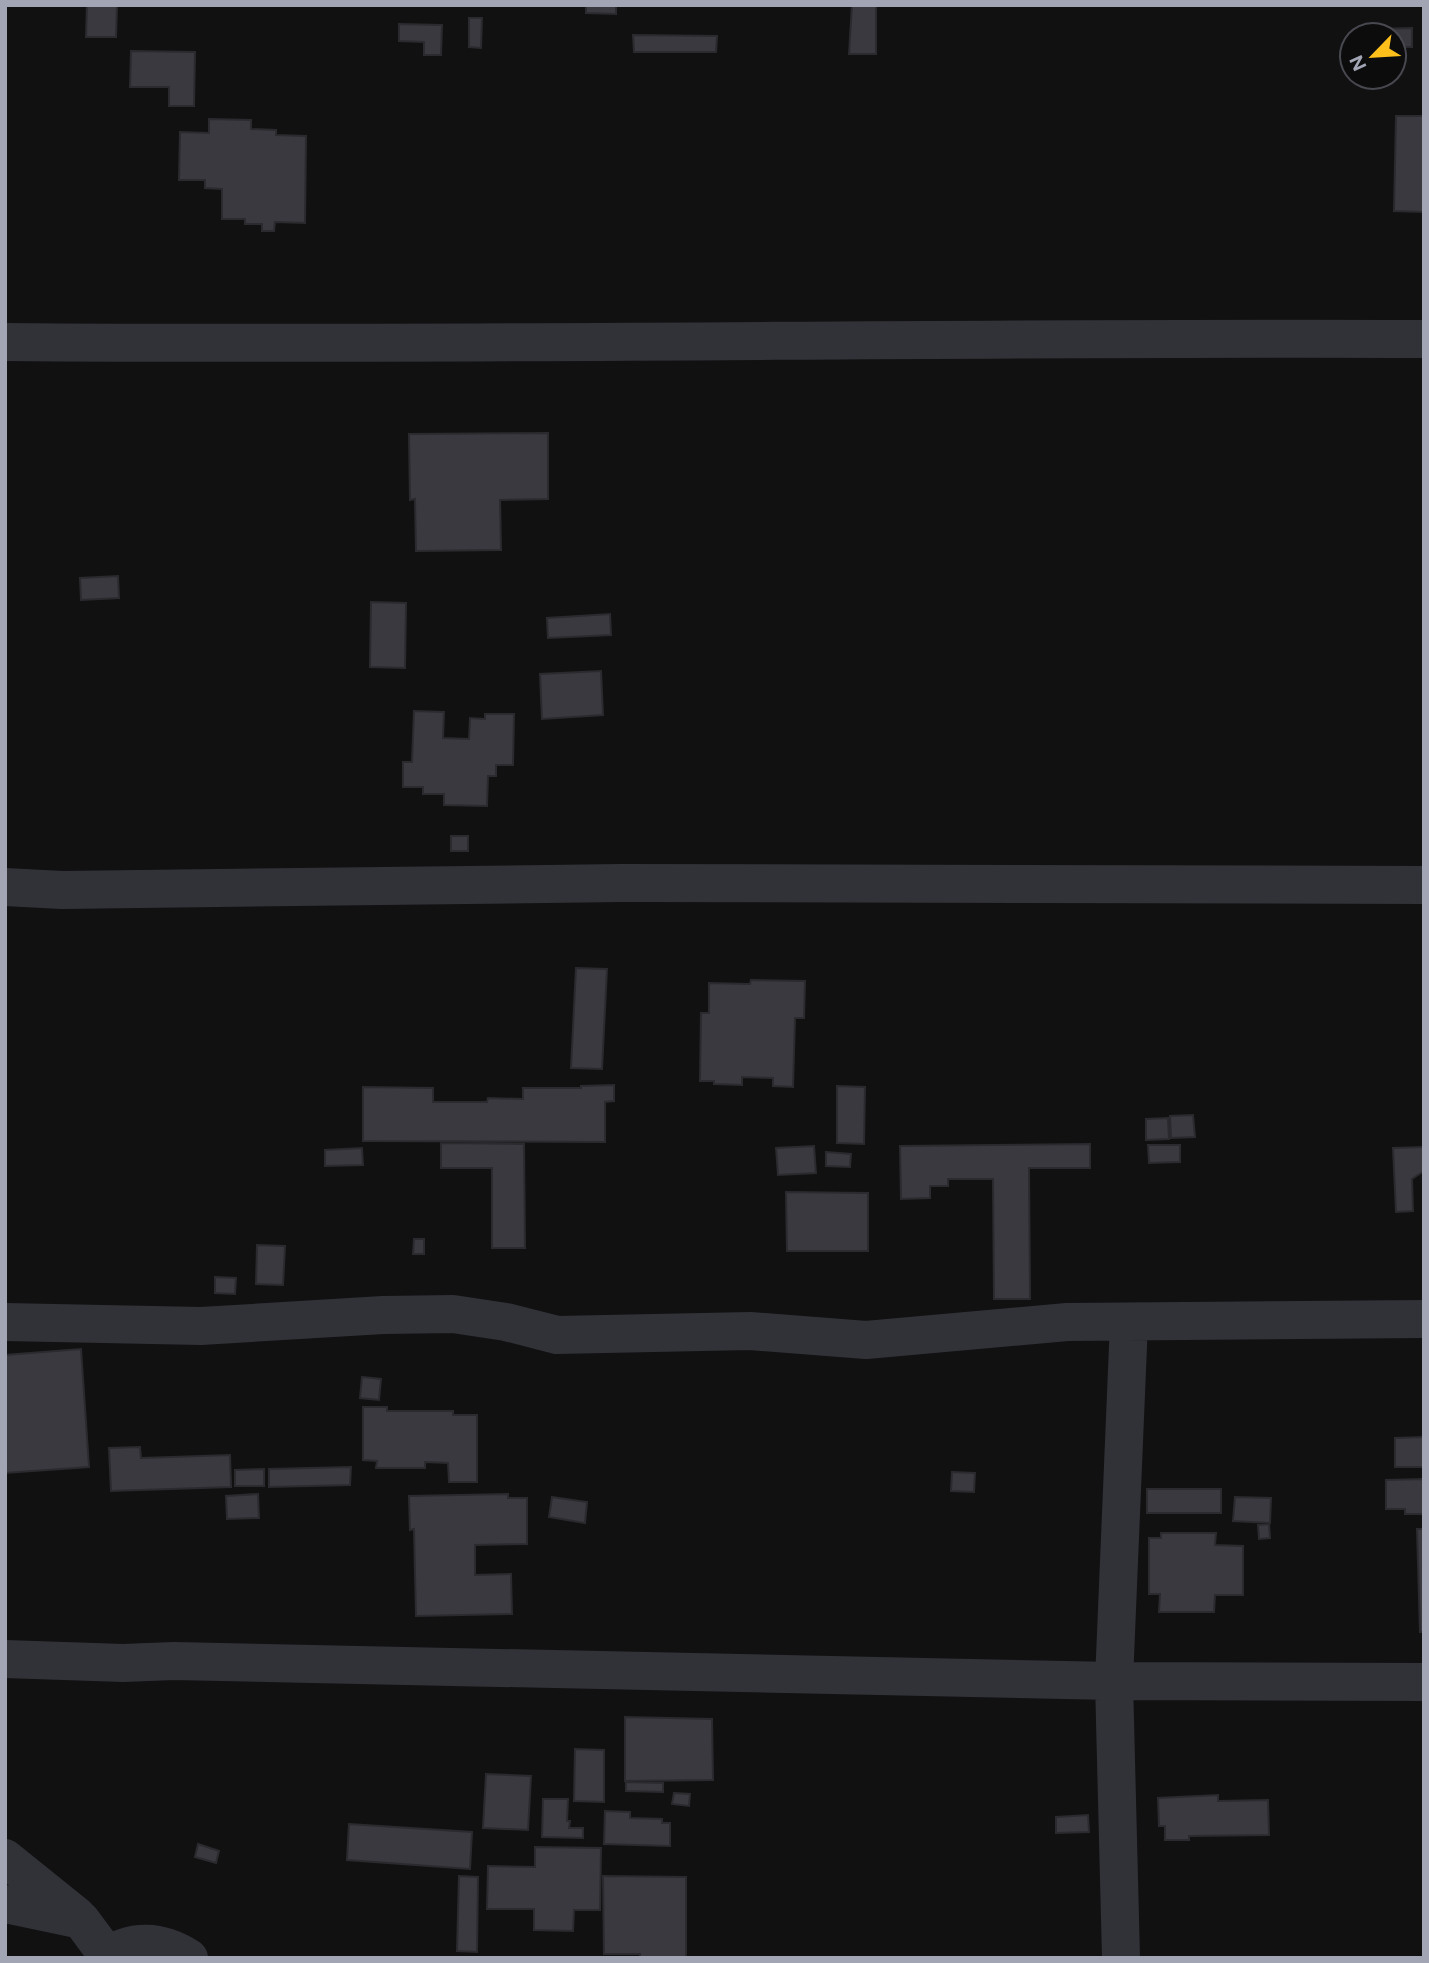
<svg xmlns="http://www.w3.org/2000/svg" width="1429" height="1963" viewBox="0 0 1429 1963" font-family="Figtree,sans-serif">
  <rect width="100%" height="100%" fill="#111112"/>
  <path fill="#3a393f" stroke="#2b2a2e" stroke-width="2" d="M87,5H117L116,37H86Z
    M586,5H616V14L586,13Z
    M852,5H876V54H849Z
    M469,18H482L481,48L469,47Z
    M399,24L442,25L441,55H424V42L399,41Z
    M1412,28V47H1394V35H1378V29Z
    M633,35L717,36L716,52H634Z
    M131,51L195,52L194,106H169V87H130Z
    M1423,103L1424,212L1394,211L1396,116H1423Z
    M209,119L251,120V129L276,130V135L306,136L305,223L275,222L274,231H262V224H245V219H222V189L205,188V180H179L180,132L209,133Z
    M548,433V499L500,500L501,550L416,551L415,499L410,500L409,434Z
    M118,576L119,598L81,600L80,578Z
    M371,602L406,603L405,668L370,667Z
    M610,614L611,635L548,638L547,618Z
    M601,671L603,715L542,719L540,674Z
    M414,711L444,712L443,738L469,739L470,718L485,719V714H514L513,765H496V776H488L487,806L444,805V794H423V787H403V762H412Z
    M451,836H468V851H451Z
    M576,968L607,969L602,1069L571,1068Z
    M751,980L805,981L804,1018H795L793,1087L773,1086V1078L742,1077V1085L714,1084V1081H700L701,1013H709V983L750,984Z
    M614,1085V1101L605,1102V1142L363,1141V1087L433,1088V1102H487L488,1098L523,1099V1088H581V1086Z
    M837,1086L865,1087L864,1144L837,1143Z
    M1193,1115L1195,1137L1171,1138L1170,1116Z
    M1168,1118L1169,1139L1146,1140V1119Z
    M441,1143L524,1144L525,1248H492V1168H441Z
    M1090,1144V1168H1029L1030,1299H994L993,1179H948V1186H930V1198L901,1199L900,1146Z
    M1148,1145H1180V1162L1149,1163Z
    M814,1146L816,1173L778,1175L776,1148Z
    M1424,1147V1171L1412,1179L1413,1211L1396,1212L1393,1148Z
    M362,1148L363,1165L325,1166V1150Z
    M826,1152L851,1154L850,1167L826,1166Z
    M786,1192L868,1193V1251H787Z
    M414,1239H424V1254H413Z
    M257,1245L285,1246L283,1285L256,1284Z
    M215,1277L236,1278L235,1294L215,1293Z
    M81,1349L89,1467L5,1473V1355Z
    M362,1377L381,1379L379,1400L360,1398Z
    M363,1407H387V1411H453V1415H477V1482H449L448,1463L425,1462V1468H376L377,1461L363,1460Z
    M1424,1437V1467H1395V1438Z
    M140,1447L141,1458L230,1455L231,1487L111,1491L109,1448Z
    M351,1467L350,1485L269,1487V1469Z
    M264,1469V1486H235V1470Z
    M952,1472L975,1473L974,1492L951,1491Z
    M1424,1479V1514H1405V1509H1386V1480Z
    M1147,1489H1221V1513H1147Z
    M258,1494L259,1518L227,1519L226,1496Z
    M508,1494V1498H527V1544L475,1545V1575L511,1574L512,1614L416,1616L414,1529L410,1530L409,1496Z
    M552,1497L587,1502L585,1523L549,1517Z
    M1235,1497L1271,1498L1270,1523L1233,1521Z
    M1269,1524L1270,1538L1259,1539L1258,1525Z
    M1417,1529H1424V1632H1420Z
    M1161,1533H1216L1215,1545L1243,1546V1595H1215L1214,1612H1159L1160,1594H1149V1538H1161Z
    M625,1717L712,1719L713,1780L625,1781Z
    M575,1749L604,1750V1802L574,1801Z
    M486,1774L531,1776L528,1830L483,1828Z
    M626,1782L663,1783V1792L626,1791Z
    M674,1793L690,1794L689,1806L672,1804Z
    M1218,1795V1801L1268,1800L1269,1835L1189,1836V1840H1165V1826H1159L1158,1798Z
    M543,1799H568L567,1821H570L569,1828H583V1838L542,1837Z
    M605,1811L630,1812V1818L662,1819V1823H670V1846L604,1844Z
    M1088,1815L1089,1832L1056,1833V1817Z
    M349,1824L472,1832L470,1869L347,1860Z
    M198,1844L219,1851L216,1863L195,1857Z
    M535,1847L601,1848L600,1910H574L573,1931L534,1930V1909H487L488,1866L535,1867Z
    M459,1876L478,1877L477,1952L457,1951Z
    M603,1876L686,1877V1958H640V1954H604Z"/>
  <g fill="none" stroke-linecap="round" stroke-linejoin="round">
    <path stroke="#313238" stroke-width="38" d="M5,342C478,346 951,337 1424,339
      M5,887L62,890L621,883L1424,885
      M5,1322L201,1326L383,1315L453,1314L506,1322L557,1335L750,1331L866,1340L1067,1322L1424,1319
      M5,1659L123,1663L174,1661L1114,1681L1424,1682
      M5,1858L77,1916
      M5,1904L81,1920L107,1955
      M104,1958C132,1938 161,1940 189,1958
      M1121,1958L1114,1681L1129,1322"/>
  </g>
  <rect width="1429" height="1963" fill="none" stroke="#a1a5b4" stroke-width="14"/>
  <g transform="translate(1373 56) rotate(245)"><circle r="33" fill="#0c0c0d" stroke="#484950" stroke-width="2"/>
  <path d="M0-5L12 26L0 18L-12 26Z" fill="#ffc01c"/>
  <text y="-10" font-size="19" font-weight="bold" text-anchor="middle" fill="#a1a5b4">N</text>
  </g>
</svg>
